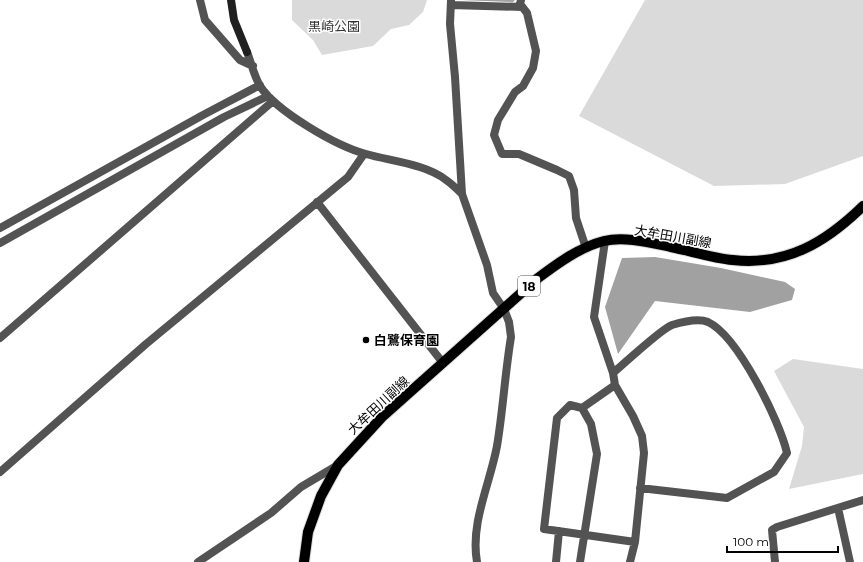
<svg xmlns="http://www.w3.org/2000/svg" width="863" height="562" viewBox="0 0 863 562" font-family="Montserrat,'Noto Sans JP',sans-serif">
  <rect width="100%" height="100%" fill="#fff"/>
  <path fill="#dadada" d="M292,0H427L423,12L409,25L391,29L373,46L322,55L313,40L292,20Z
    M645,0H863V156L785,184L714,186L579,116Z
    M793,359L863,369V474L789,489L802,446L804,427L774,371Z"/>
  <path fill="#a1a1a1" d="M460,0H515L513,2Z
    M655,257L721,268L785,282L795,289L792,300L750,312L655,301L618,354L605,307L622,258Z"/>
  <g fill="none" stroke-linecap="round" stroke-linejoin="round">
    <defs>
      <path id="primary" d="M304,562L308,532L321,496L338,465L382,417L538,278C558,263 580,247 604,241C625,236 651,243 671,247C691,251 712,258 733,260C787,266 826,242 863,206"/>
    </defs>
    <use href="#primary" stroke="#dbdbdb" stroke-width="12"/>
    <path stroke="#535353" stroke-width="8" d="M200,0L205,20L240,60L253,66
      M451,0L450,24L455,77L462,194L487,265L493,293L504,309L509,322L511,337C505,373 503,410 497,446C490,484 470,523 477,562
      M521,0L520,4L527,13L536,51L533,68L523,86L515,92L498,120L494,135L502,154H519L557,170L569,176L574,190L576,218L586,248
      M451,5L522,7
      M247,52C251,62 254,76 260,86C276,111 336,146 366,154C390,161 426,164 446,180C452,184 457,189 462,194
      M317,202L443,363
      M0,228L203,115L260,85
      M605,241L594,317L613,373L615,385L633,416L642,436L644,453L635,542L630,562
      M0,243L224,117L268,96
      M0,338L273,101
      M613,373C625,363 661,329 672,325C682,322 698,318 708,322C738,336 780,422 787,453L774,472L727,498L640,488
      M615,385L582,408L570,405L557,418L544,529L635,542
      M0,472L146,344L348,177L364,154
      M838,508L850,562
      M198,562L271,513L301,487L338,465
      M556,562L559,531
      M580,562L597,454L591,424L582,408
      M775,562L772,530L777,527L863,500"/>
    <path stroke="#202020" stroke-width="8" d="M231,0L234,20L247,52"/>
    <use href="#primary" stroke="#000" stroke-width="10"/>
  </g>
  <circle fill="#000" stroke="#fff" stroke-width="1.5" cx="366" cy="340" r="4"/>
  <g text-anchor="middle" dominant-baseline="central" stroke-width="3" stroke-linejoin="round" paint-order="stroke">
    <rect fill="#fff" stroke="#4c4c4c" stroke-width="1" x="518" y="276" width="22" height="20" rx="3"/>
    <g font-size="12" font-weight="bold" fill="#000">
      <text x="529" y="286">18</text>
    </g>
    <g font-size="13" fill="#313131" stroke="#fff">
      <text x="334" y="26">黒崎公園</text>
    </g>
    <g font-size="13" fill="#000" stroke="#fff">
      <text transform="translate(673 236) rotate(10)">大牟田川副線</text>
      <text transform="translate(378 405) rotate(-43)">大牟田川副線</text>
    </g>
    <g font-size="13" font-weight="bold" fill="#000" stroke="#fff" text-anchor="start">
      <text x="374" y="340">白鷺保育園</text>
    </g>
  </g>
  <path d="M727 546v6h111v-6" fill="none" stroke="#000000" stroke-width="2"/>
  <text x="733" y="546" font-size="12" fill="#000000" stroke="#ffffff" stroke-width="3" paint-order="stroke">100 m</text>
</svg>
